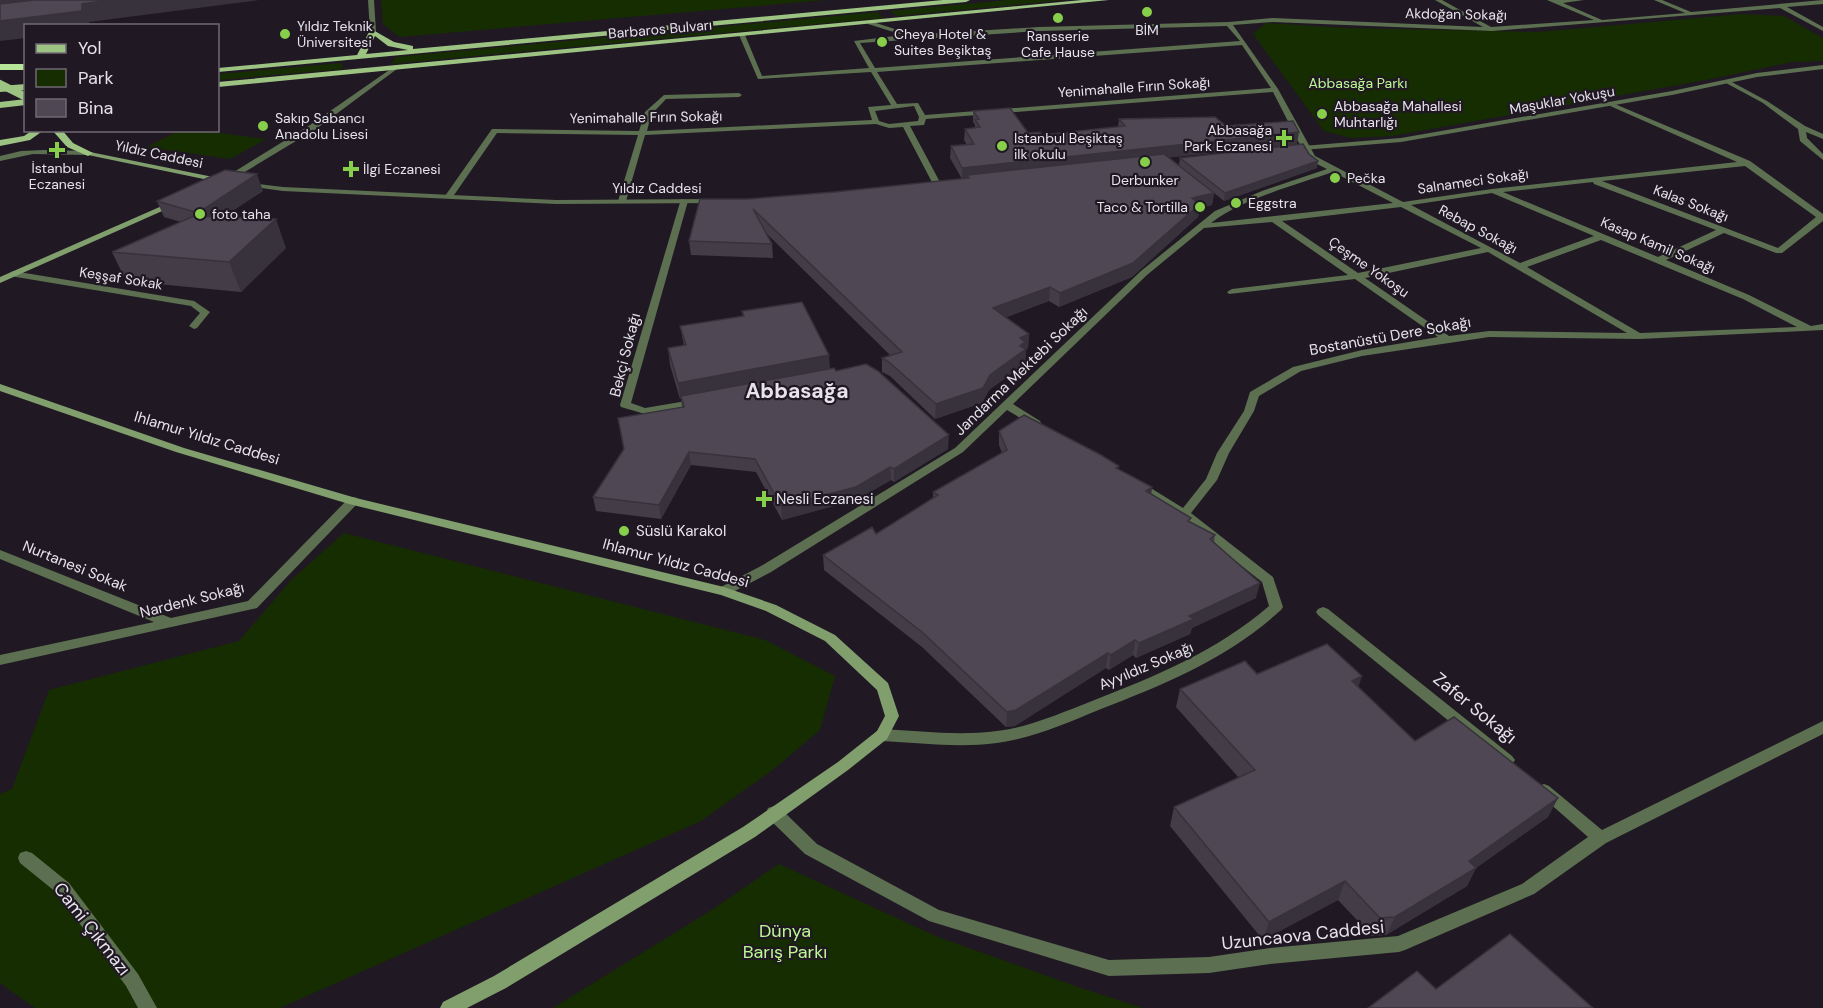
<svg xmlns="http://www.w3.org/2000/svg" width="1823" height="1008" viewBox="0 0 1823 1008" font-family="'DM Sans',sans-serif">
  <rect width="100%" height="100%" fill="#201924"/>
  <path fill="#162d01" d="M381,0H826L400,37L383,24Z
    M1009,0H1065L897,16L890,11Z
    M877,12L883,18L391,64L396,57Z
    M1742,14L1784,16L1823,38V61L1792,62L1706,80L1392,136L1351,138L1324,131L1253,34L1266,23L1348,28L1538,32Z
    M342,63L343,69L218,80V74Z
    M180,130L203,131L266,139L230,159L147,147Z
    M344,533L765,640L835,676L820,730L774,769L701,821L280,1008H35L0,983V794L12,789L49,690L239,641L292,579Z
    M779,864L938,937L1078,987L1143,1008H553L710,911Z"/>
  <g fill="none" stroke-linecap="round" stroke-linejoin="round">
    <path fill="#5c6f50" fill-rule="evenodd" d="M368,0H374L376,32L373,34L370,32Z
      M1435,0H1442L1491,27L1594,20L1547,0H1584L1563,3L1602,20L1685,13L1654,0H1662L1691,12L1823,0V4L1787,7L1823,27V31L1780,8L1492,31L1273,22L1233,25L1278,89L1315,156L1403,202L1492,189L1737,162L1608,105V103L1610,102L1750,161L1823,214V221L1782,253H1776L1724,233L1666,260L1749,295L1811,326L1823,324V330L1640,339L1489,337L1362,356L1301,371L1259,396L1254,411L1229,453L1217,480L1191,513L1273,577L1283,607L1281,610C1227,659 1167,683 1101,709C1067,723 1033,738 997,743C959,748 920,743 882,741L877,739L875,735L877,731L882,729C920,731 959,736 997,731C1030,727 1061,713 1092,701C1156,676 1217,651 1269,606L1262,582L1180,517L1133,488L1131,485L1133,482H1141L1183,508L1206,479L1217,453L1244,411L1250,392L1293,367L1362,350L1438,337L1355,279L1229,294L1227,292L1232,289L1348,275L1272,222L1204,228L1147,275L1013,404L1040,421L1041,423L1040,425H1032L1007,410L963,452L771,572L729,594H719L717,591L719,588L761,566L955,448L1141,271L1215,211L1262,191L1327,169L1309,160L1298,141L1273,92L926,119L924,125L910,126L942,186L938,188L934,186L903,127L889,128L876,124L645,135L626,201L622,203L618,201L638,135L497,133L452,198L445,196L492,129H495L639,131L645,112L664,95L739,93L742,95L739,97L666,99L651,115L647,131L872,120L868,107L891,105L871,72L758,79L739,35L742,33L745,35L762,76L869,68L854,41L903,35L868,24L870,21L907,33V35L1039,27L1229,22L1273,18L1483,27ZM1227,26L1240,41L875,68L860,43L1039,31ZM1242,45L1271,88L925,115L918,103L897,104L877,72ZM914,106L919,117L918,121L889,124L879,121L875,111ZM1745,166L1816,217L1778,248L1602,181ZM1333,172L1393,203L1211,223C1239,200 1298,184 1333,172ZM1593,182L1594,184L1716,230L1658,257L1503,192ZM1492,193L1594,236L1520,263L1411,205ZM1401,207L1481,248L1358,273L1282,221ZM1601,240L1743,299L1797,327L1640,333L1527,267ZM1488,252L1627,333L1489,331L1449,336L1365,278Z
      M1726,81H1730L1767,101L1805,126L1823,134V139L1806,132L1807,138L1823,154V160L1800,141L1798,129L1763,103L1726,83Z
      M44,150L88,151L92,153L88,155L33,154L0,161V156L21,151Z
      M681,199L688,201L631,403L645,408L698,399L703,402L698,405L645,414L621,407L620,405Z
      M13,271L194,301L210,312L197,328L194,329L189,326L200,313L191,306L10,276L8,274Z
      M353,497L357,498L359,501L357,504L257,608L0,665V655L154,622L0,559V550L171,618L248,601L349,498Z
      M1323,607L1328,609L1512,756L1515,760L1512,764L1507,766L1502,764L1318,615L1316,612L1318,609Z
      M1823,721V734L1606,843L1534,894L1405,950L1399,952L1270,964L1209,973L1109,976L929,921L805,854L768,818L766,813L768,808L774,806L780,808L817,844L939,910L1109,960L1209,957L1270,948L1398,936L1522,884L1588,837L1539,794L1536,790L1539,786L1544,784L1549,786L1602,830Z
      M26,851L32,853L69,883L138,974L157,1008H138L126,986L57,893L20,863L18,858L20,853Z"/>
    <path fill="#5c6f50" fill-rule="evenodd" d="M1823,65V69L1757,77L1672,95L1401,142L1290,151L1286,149L1290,147L1401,138L1672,91L1757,73Z
      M395,66L398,68L397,69L316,129L228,182L221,180L310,125Z
      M243,182L283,187L556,200L714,199L718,201L714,203L556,204L283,191L246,186H243Z"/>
    <path fill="#819e6d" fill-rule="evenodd" d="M85,151L223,179L227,181L223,183L88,155H85Z
      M171,202L178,204L0,283V277Z
      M0,384L184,448L356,498L724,587L776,605L835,635L888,683L899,716L887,739L848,770L755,837L506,988L467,1008H440L443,1002L494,976L743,827L838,762L877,731L885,716L877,690L825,641L766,611L721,595L349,504L176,452L0,391Z"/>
    <path fill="#9dc383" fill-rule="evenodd" d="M943,0H970L966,2L218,72V68L357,55L369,32L373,30L394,42L413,46V49ZM375,36L388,46L408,50L366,54Z
      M1082,0H1109L218,87V82Z
      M26,84V90L0,92V86Z
      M26,99V105L0,108V102Z
      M33,130H44L30,140L0,146V140L24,136Z
      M52,130H62L73,143L93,153L88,156L67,147Z"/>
    <path fill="#b7e598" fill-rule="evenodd" d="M0,64H26V70H0Z"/>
    <path stroke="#9dc383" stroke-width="8" d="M0,84L26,97"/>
  </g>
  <path fill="#443d48" d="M973,111L1028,133L1042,135L1118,127L1119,119L1226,126L1297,144L1169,157L1179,165L1180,158L1317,168L1224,201L1214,193L1212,205L1200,208L1198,217L1132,277L1059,307L1049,301L1006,317L1029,334L1028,348L1026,349L1025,364L989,390L982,403L935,419L890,376L882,372V358L890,355L766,233L772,244L773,258L691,255L689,241L748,199L834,192L962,179L950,158L951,146L967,145L964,140L965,129L975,128V125L973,122Z
    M263,191L223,217L286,248L241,292L126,281L112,252L181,222L164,217L157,201Z
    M742,311L830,369L836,371L948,449L894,482L891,480L856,500L782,520L756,472L691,465L661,519L596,511L593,497L682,408L681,399H680L670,365L668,348L684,346L680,326L743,316Z
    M999,431L1119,466L1118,469L1152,487L1151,494L1190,522L1215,535L1214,542L1256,598L1192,628L1190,634L1136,658L1133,655L1109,670L1106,668L1015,726L1006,727L922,647L824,570L823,555L876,534L933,499V492L1002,453L999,445Z
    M1358,687L1415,741L1558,798L1548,817L1476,868L1467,886L1386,935L1372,936L1338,900L1263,940L1170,826L1174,807L1239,778L1176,707L1180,689Z"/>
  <path fill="#37323b" d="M0,0H259L89,22V26H26V38L0,41Z
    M1299,132L1297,144L969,179L967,175V179L962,180V168Z
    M1318,161L1317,168L1224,201L1225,193Z
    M257,174L263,191L205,229L198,213Z
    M1214,193L1212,205L1200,208L1198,217L1132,277L1059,307L1060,293L1192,198Z
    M276,219L286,248L241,292L229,262Z
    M1050,287L1049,301L992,323L993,308Z
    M1029,334L1028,348L1025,350L1026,349L1025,364L989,390L982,403L935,419L936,404L990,375L1020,338Z
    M829,355L830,371L680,399L678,383Z
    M949,435L948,449L894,482V469Z
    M689,452L691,465L661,519L659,505Z
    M890,467L891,480L856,500L782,520L781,506Z
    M1152,487L1150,502L1146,491Z
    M1260,583L1256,598L1192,628L1190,634L1136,658L1139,643L1189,616Z
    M1135,640L1133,655L1109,670L1111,655Z
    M1108,653L1106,668L1015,726L1006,727L1007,712Z
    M1362,676L1356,695L1352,681Z
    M1558,798L1548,817L1470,872L1476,868L1467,886L1386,935L1395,917L1469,861Z
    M1345,881L1338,900L1263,940L1269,922Z"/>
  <path fill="#4f4754" stroke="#37323b" stroke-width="1.5" d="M35,0H110L82,4V11L0,21V4Z
    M1010,108L1028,133L1040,132L1042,135L1125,126L1119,119L1215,117L1226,126L1293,121L1299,132L962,168L951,146L974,144L965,129L980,127L975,120L979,119L973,111Z
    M1303,144L1309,154L1318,161L1225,193L1180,158Z
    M1164,154L1214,193L1192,198L1200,204L1133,263L1060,293L1050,287L993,308L1029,334L1020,338L1025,342L1020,346L1026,349L990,375L983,388L936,404L889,362L882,358L902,352L753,209L772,244L689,241L700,199H748L834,192L969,178L967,175Z
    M225,170L257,174L198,213L157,201Z
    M194,216L276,219L229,262L112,252Z
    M802,302L829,355L678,383L668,348L686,345L680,326L744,316L742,311Z
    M866,364L878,371L949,435L894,469L890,467L856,487L781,506L755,459L689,452L659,505L593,497L624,449L618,418L684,407L681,396L834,368L836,371Z
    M1024,415L1101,455L1119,466L1116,468L1152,487L1146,491L1191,518L1188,521L1215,535L1210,539L1260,583L1189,616L1194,619L1139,643L1135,640L1111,655L1108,653L1016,710L1007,712L922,632L823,555L872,527L876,534L938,495L933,492L1007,450L999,431Z
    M1327,644L1362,676L1352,681L1415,741L1454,717L1558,798L1469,861L1476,868L1395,917L1380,918L1345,881L1269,922L1174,807L1255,770L1180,689L1245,661L1257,674Z
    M1510,934L1593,1008H1368L1417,971L1436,989Z"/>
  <g fill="#87cf4b" stroke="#201924" stroke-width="2">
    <circle cx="1147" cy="12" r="6"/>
    <circle cx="1058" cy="18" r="6"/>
    <circle cx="285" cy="34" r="6"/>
    <circle cx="882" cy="42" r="6"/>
    <circle cx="1322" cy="114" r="6"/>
    <circle cx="263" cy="126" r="6"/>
    <path d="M1281 129h6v6h6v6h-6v6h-6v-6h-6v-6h6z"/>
    <circle cx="1002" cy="146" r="6"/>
    <path d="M54 141h6v6h6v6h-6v6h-6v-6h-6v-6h6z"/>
    <circle cx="1145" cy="162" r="6"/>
    <path d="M348 160h6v6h6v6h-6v6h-6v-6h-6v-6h6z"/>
    <circle cx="1335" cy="178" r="6"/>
    <circle cx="1236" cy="203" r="6"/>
    <circle cx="1200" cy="207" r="6"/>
    <circle cx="200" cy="214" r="6"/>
    <path d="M761 490h6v6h6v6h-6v6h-6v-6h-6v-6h6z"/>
    <circle cx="624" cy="531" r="6"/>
  </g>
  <g text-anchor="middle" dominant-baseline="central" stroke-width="4.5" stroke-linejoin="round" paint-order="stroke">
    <g font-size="14" fill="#e7e3eb" stroke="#201924">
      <text transform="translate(1456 14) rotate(1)">Akdoğan Sokağı</text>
      <text transform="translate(660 29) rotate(-5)">Barbaros Bulvarı</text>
      <text transform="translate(1134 87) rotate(-4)">Yenimahalle Fırın Sokağı</text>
      <text transform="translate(1562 100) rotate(-10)">Maşuklar Yokuşu</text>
      <text transform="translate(646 117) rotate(-1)">Yenimahalle Fırın Sokağı</text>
      <text transform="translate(159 154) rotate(12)">Yıldız Caddesi</text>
      <text transform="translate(1473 181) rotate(-8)">Salnameci Sokağı</text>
      <text x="657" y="188">Yıldız Caddesi</text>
      <text transform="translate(1691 203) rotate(21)">Kalas Sokağı</text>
      <text transform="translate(1478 229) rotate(28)">Rebap Sokağı</text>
      <text transform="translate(1658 245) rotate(23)">Kasap Kamil Sokağı</text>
      <text transform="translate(1369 267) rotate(35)">Çeşme Yokoşu</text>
      <text transform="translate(121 278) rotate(9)">Keşşaf Sokak</text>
    </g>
    <g font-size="14" fill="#e7e3eb" stroke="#201924" text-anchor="start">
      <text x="297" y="26">Yıldız Teknik<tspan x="297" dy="16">Üniversitesi</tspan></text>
      <text x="1147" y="30" text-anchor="middle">BİM</text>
      <text x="894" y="34">Cheya Hotel &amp;<tspan x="894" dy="16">Suites Beşiktaş</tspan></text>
      <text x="1058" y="36" text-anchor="middle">Ransserie<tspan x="1058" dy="16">Cafe Hause</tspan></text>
      <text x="1334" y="106">Abbasağa Mahallesi<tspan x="1334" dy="16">Muhtarlığı</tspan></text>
      <text x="275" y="118">Sakıp Sabancı<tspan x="275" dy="16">Anadolu Lisesi</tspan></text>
      <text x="1272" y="130" text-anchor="end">Abbasağa<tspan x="1272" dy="16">Park Eczanesi</tspan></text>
      <text x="1014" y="138">Istanbul Beşiktaş<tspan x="1014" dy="16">ilk okulu</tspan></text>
      <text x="57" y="168" text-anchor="middle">İstanbul<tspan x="57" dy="16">Eczanesi</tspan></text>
      <text x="363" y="169">İlgi Eczanesi</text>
      <text x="1347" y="178">Pečka</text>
      <text x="1145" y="180" text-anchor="middle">Derbunker</text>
      <text x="1248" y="203">Eggstra</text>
      <text x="1188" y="207" text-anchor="end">Taco &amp; Tortilla</text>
      <text x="212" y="214">foto taha</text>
    </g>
    <g font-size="14" fill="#bdf893" stroke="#201924">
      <text x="1358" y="83">Abbasağa Parkı</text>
    </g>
    <g font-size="15" fill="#e7e3eb" stroke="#201924">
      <text transform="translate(1390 336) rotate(-10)">Bostanüstü Dere Sokağı</text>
      <text transform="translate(625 355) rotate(-76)">Bekçi Sokağı</text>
      <text transform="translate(1021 371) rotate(-44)">Jandarma Mektebi Sokağı</text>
      <text transform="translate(207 438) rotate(17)">Ihlamur Yıldız Caddesi</text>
      <text transform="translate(676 563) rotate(15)">Ihlamur Yıldız Caddesi</text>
      <text transform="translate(75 566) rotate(22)">Nurtanesi Sokak</text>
      <text transform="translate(192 600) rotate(-14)">Nardenk Sokağı</text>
      <text transform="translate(1146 666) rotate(-23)">Ayyıldız Sokağı</text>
    </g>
    <g font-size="15" fill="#e7e3eb" stroke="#201924" text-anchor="start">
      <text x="776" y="499">Nesli Eczanesi</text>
      <text x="636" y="531">Süslü Karakol</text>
    </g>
    <g font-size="18" fill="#e7e3eb" stroke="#201924">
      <text transform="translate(1475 708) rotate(39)">Zafer Sokağı</text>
      <text transform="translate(92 929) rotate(52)">Cami Çıkmazı</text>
      <text transform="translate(1303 935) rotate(-6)">Uzuncaova Caddesi</text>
    </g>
    <g font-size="18" fill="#bdf893" stroke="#201924">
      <text x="785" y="931">Dünya<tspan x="785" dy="21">Barış Parkı</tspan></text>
    </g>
    <g font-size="21" font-weight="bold" fill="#e7e3eb" stroke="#201924">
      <text x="797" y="391">Abbasağa</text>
    </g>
  </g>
  <rect x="24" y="24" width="195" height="108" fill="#201924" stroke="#706a74" stroke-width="1.5"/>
  <rect x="36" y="44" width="30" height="9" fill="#9dc383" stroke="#706a74" stroke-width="1.5"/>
  <text x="78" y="54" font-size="18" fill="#e7e3eb">Yol</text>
  <rect x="36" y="69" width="30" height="18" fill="#162d01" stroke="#706a74" stroke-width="1.5"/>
  <text x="78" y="84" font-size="18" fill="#e7e3eb">Park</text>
  <rect x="36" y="99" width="30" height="18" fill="#4f4754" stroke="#706a74" stroke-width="1.5"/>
  <text x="78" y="114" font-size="18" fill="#e7e3eb">Bina</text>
</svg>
